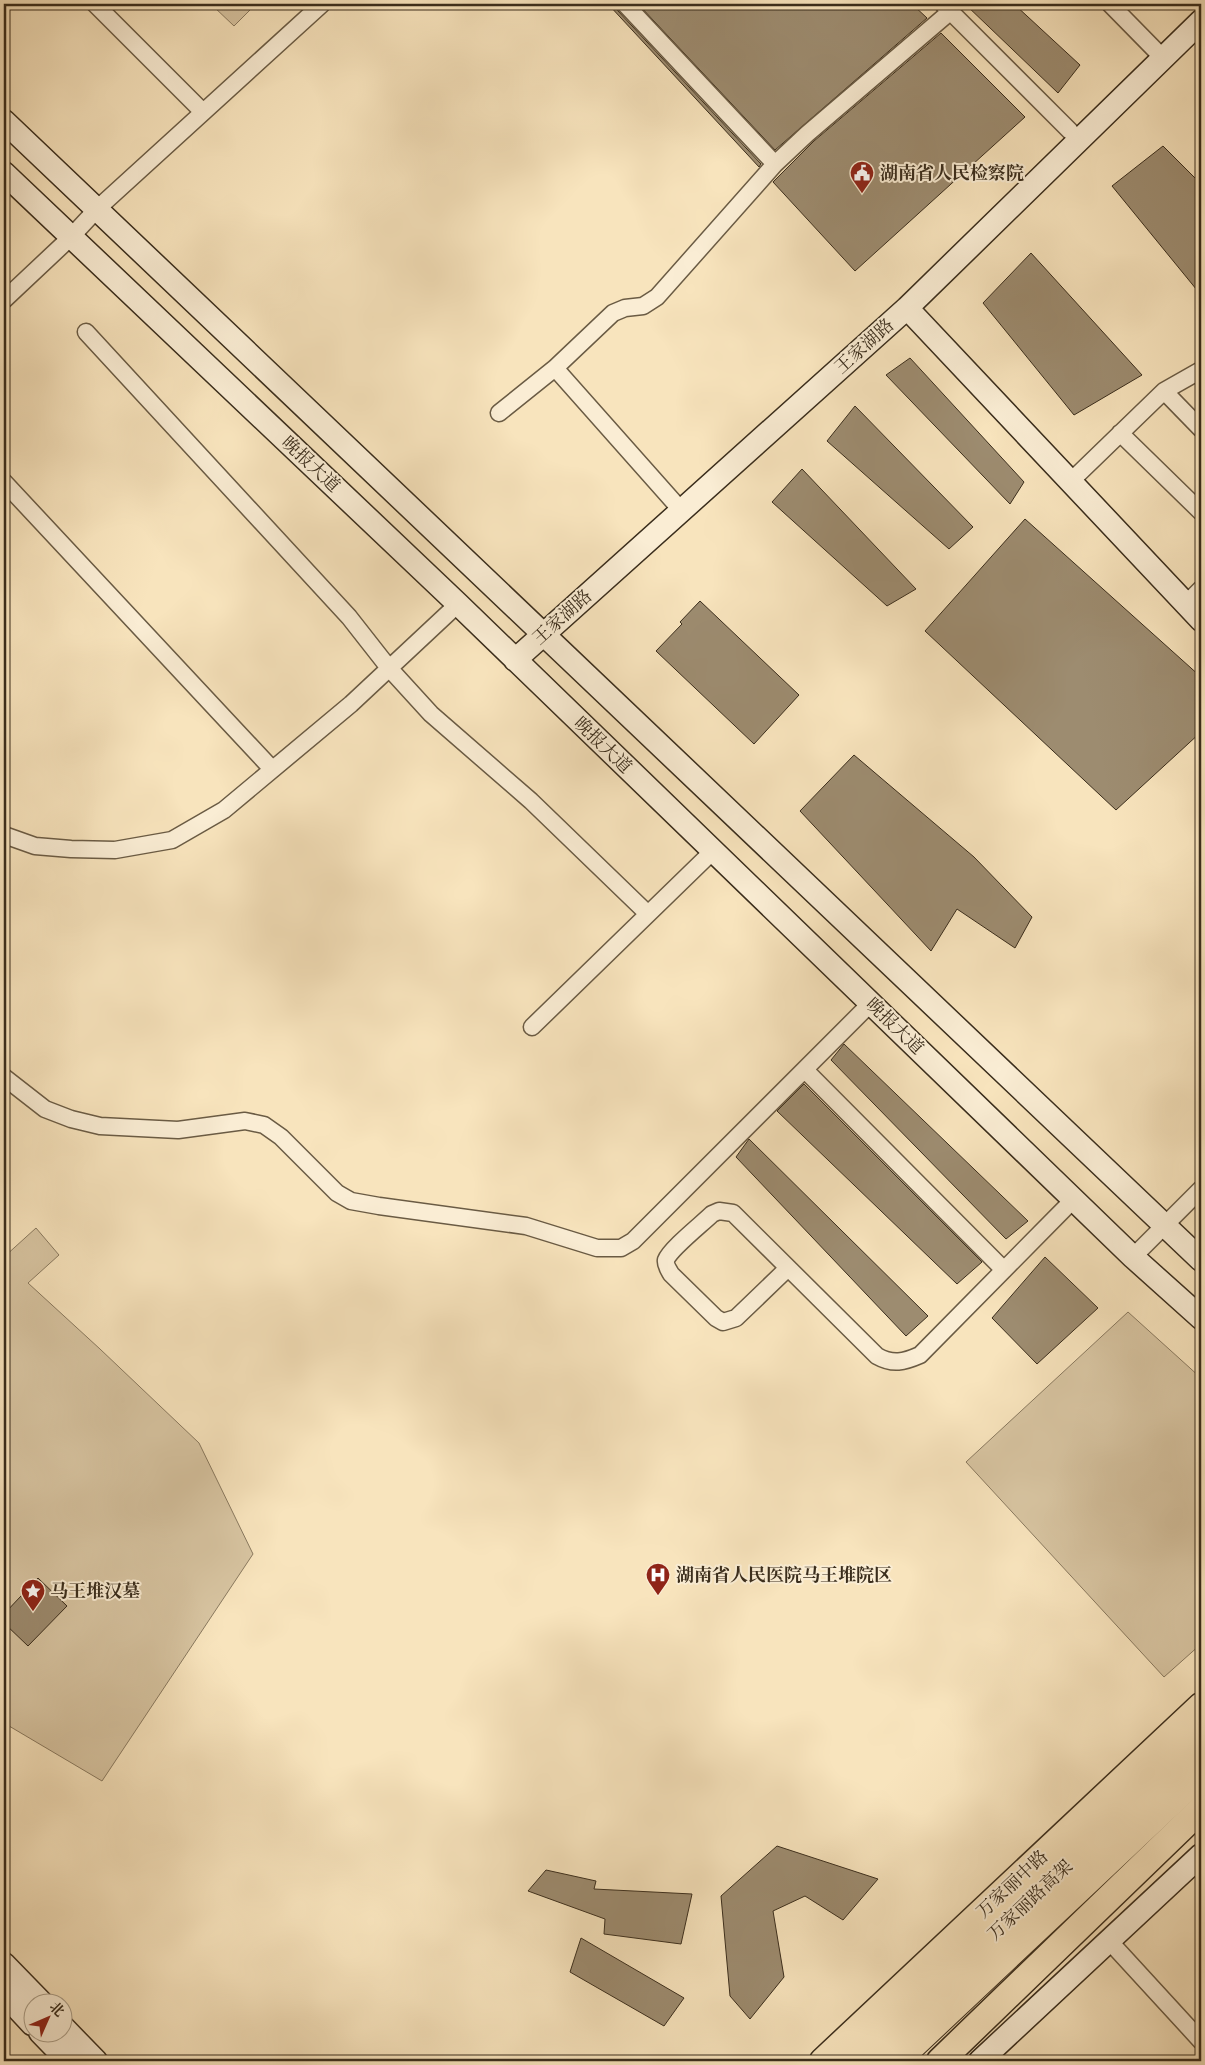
<svg xmlns="http://www.w3.org/2000/svg" width="1205" height="2065" viewBox="0 0 1205 2065" font-family="Alegreya,'Noto Serif SC',serif">
  <rect width="100%" height="100%" fill="#f8e4bd"/>
  <filter id="stains"><feTurbulence type="fractalNoise" baseFrequency=".004" numOctaves="4"/><feColorMatrix values="0 0 0 0 .2 0 0 0 0 .09 0 0 0 0 .02 0 0 0 .5 -.17"/></filter>
  <radialGradient id="worn" r=".72"><stop offset=".6" stop-color="#630" stop-opacity="0"/><stop offset="1" stop-color="#630" stop-opacity=".3"/></radialGradient>
  <path fill="#d8c5a2" stroke="#89795f" d="M215,4H256L234,26L213,6Z
    M36,1228L59,1255L28,1283L100,1349L199,1443L253,1554L102,1781L4,1723V1257Z
    M1128,1312L1201,1378V1644L1164,1677L966,1462Z"/>
  <path fill="#9d8c70" stroke="#3a2d1c" d="M608,4H615L618,11L761,164L759,167Z
    M638,4H912L927,18L775,150Z
    M965,4H1014L1080,65L1058,93Z
    M941,33L1025,117L855,271L773,182L814,141Z
    M1163,146L1201,184V295L1112,186Z
    M1031,253L1142,375L1074,415L983,303Z
    M910,358L1024,482L1010,504L886,375Z
    M855,406L973,527L949,549L827,441Z
    M802,469L916,589L887,606L772,502Z
    M1025,519L1201,677V732L1116,810L925,631Z
    M700,601L799,695L754,744L656,651L682,624L680,622Z
    M854,755L974,857L1032,917L1015,948L957,909L931,951L800,811Z
    M844,1044L1028,1221L1006,1239L831,1060Z
    M804,1084L982,1262L957,1284L777,1111Z
    M749,1139L928,1316L906,1336L736,1157Z
    M1045,1257L1098,1308L1037,1364L992,1318Z
    M38,1578L67,1606L28,1646L4,1623V1614Z
    M777,1846L878,1879L843,1920L805,1896L773,1911L784,1977L750,2019L730,1996L721,1896Z
    M546,1870L596,1881L594,1889L692,1894L681,1944L604,1934L605,1919L528,1891Z
    M581,1938L684,1998L664,2026L570,1972Z"/>
  <g fill="none" stroke-linecap="round" stroke-linejoin="round">
    <defs>
      <path id="street" d="M95,4L199,108
        M625,4L775,164
        M943,4L1070,131
        M1110,4L1164,59
        M4,300L71,237L97,209L322,4
        M86,332L349,617L389,668L431,714L531,801L648,914
        M555,368L681,510
        M1164,391L1201,429
        M499,413L555,368L613,313L625,308L643,306L657,297L775,164L807,134L951,11
        M1120,433L1201,512
        M4,482L272,769
        M1070,482L1164,391L1201,370
        M1186,604L1201,589
        M4,835L35,846L71,849L115,850L172,840L224,810L351,704L458,604
        M532,1027L713,851
        M805,1070L1004,1270
        M4,1077L45,1109L71,1119L100,1126L178,1130L245,1121L264,1125L281,1137L337,1193L351,1201L379,1206L526,1226L597,1248H621L633,1241L871,1003
        M1133,1257L1201,1189
        M788,1268L736,1318L723,1322L716,1318L671,1274C669,1270 665,1265 666,1260C670,1249 703,1223 712,1214L719,1211L733,1213L877,1356C893,1365 904,1362 920,1355L1074,1199
        M1112,1944L1201,2041"/>
      <path id="secondary" d="M4,121L1201,1260
        M4,173L458,604L1133,1257L1201,1318
        M907,308L1201,620
        M515,660L907,308L1201,21
        M4,1964L41,2002
        M4,1994L32,2024
        M62,2026L96,2061
        M40,2032L68,2061
        M980,2061L1201,1855"/>
      <path id="primary" d="M823,2061L1201,1706
        M940,2061L1201,1809"/>
      <path id="highway" d="M859,2061L1201,1740
        M895,2061L1201,1773"/>
    </defs>
    <use href="#street" stroke="#6a5b44" stroke-width="19"/>
    <use href="#secondary" stroke="#3a2d1c" stroke-width="25"/>
    <use href="#primary" stroke="#3a2d1c" stroke-width="29"/>
    <use href="#highway" stroke="#3a2d1c" stroke-width="30"/>
    <use href="#street" stroke="#faedd4" stroke-width="16"/>
    <use href="#secondary" stroke="#faedd4" stroke-width="22"/>
    <use href="#primary" stroke="#f8e4bd" stroke-width="26"/>
    <use href="#highway" stroke="#f8e4bd" stroke-width="28"/>
  </g>
  <defs>
    <symbol id="civic-pin" viewBox="-11 -11 22 30"><path d="M0 17L-7.5 6A9.5 9.5 0 1 1 7.5 6Z" fill="#8f2418" stroke="#faedd4"/><path d="M-.6-6.5H3V-4.5H.6V-3L4-1V1h2V6H-6V1h2V-1L-.6-3ZM-1.2 2.5V6h2.4V2.5Z" fill="#fff"/></symbol>
    <symbol id="hospital-pin" viewBox="-11 -11 22 30"><path d="M0 17L-7.5 6A9.5 9.5 0 1 1 7.5 6Z" fill="#8f2418" stroke="#faedd4"/><path d="M-5-5h3v3.5h4V-5h3V5h-3V1.5h-4V5h-3Z" fill="#fff"/></symbol>
    <symbol id="sight-pin" viewBox="-11 -11 22 30"><path d="M0 17L-7.5 6A9.5 9.5 0 1 1 7.5 6Z" fill="#8f2418" stroke="#faedd4"/><path d="M0-6L1.8-2.2L6-1.7L2.9 1.2L3.7 5.4L0 3.3L-3.7 5.4L-2.9 1.2L-6-1.7L-1.8-2.2Z" fill="#fff"/></symbol>
  </defs>
  <g fill-rule="evenodd">
    <use href="#civic-pin" x="848" y="159" width="28" height="38"/>
    <use href="#hospital-pin" x="644" y="1561" width="28" height="38"/>
    <use href="#sight-pin" x="19" y="1577" width="28" height="38"/>
  </g>
  <g text-anchor="middle" dominant-baseline="central" stroke-width="4" stroke-linejoin="round" paint-order="stroke">
    <g font-size="18" font-weight="bold" fill="#3a2d1c" stroke="#faedd4" text-anchor="start">
      <text x="880" y="173">湖南省人民检察院</text>
      <text x="676" y="1575">湖南省人民医院马王堆院区</text>
      <text x="50" y="1591">马王堆汉墓</text>
    </g>
    <g font-size="18" fill="#3a2d1c" stroke="#faedd4">
      <text transform="translate(864 346) rotate(-42)">王家湖路</text>
      <text transform="translate(311 464) rotate(43)">晚报大道</text>
      <text transform="translate(562 617) rotate(-42)">王家湖路</text>
      <text transform="translate(603 745) rotate(44)">晚报大道</text>
      <text transform="translate(895 1026) rotate(44)">晚报大道</text>
      <text transform="translate(1012 1884) rotate(-43)">万家丽中路</text>
      <text transform="translate(1030 1900) rotate(-43)">万家丽路高架</text>
    </g>
  </g>
  <rect width="1205" height="2065" fill="none" stroke="#f8e4bd" stroke-width="20"/>
  <rect x="5" y="5" width="1195" height="2055" fill="none" stroke="#3a2d1c" stroke-width="2.5"/>
  <rect x="10" y="10" width="1185" height="2045" fill="none" stroke="#3a2d1c"/>
  <g transform="translate(48 2018) rotate(45)"><circle r="24" fill="#faedd4" stroke="#ada08a"/>
  <path d="M0-4L9 19L0 12L-9 19Z" fill="#8f2418"/>
  <text y="-8" font-size="14" font-weight="bold" text-anchor="middle" fill="#3a2d1c">北</text>
  </g>
  <rect width="100%" height="100%" filter="url(#stains)"/>
  <rect width="100%" height="100%" fill="url(#worn)"/>
</svg>
